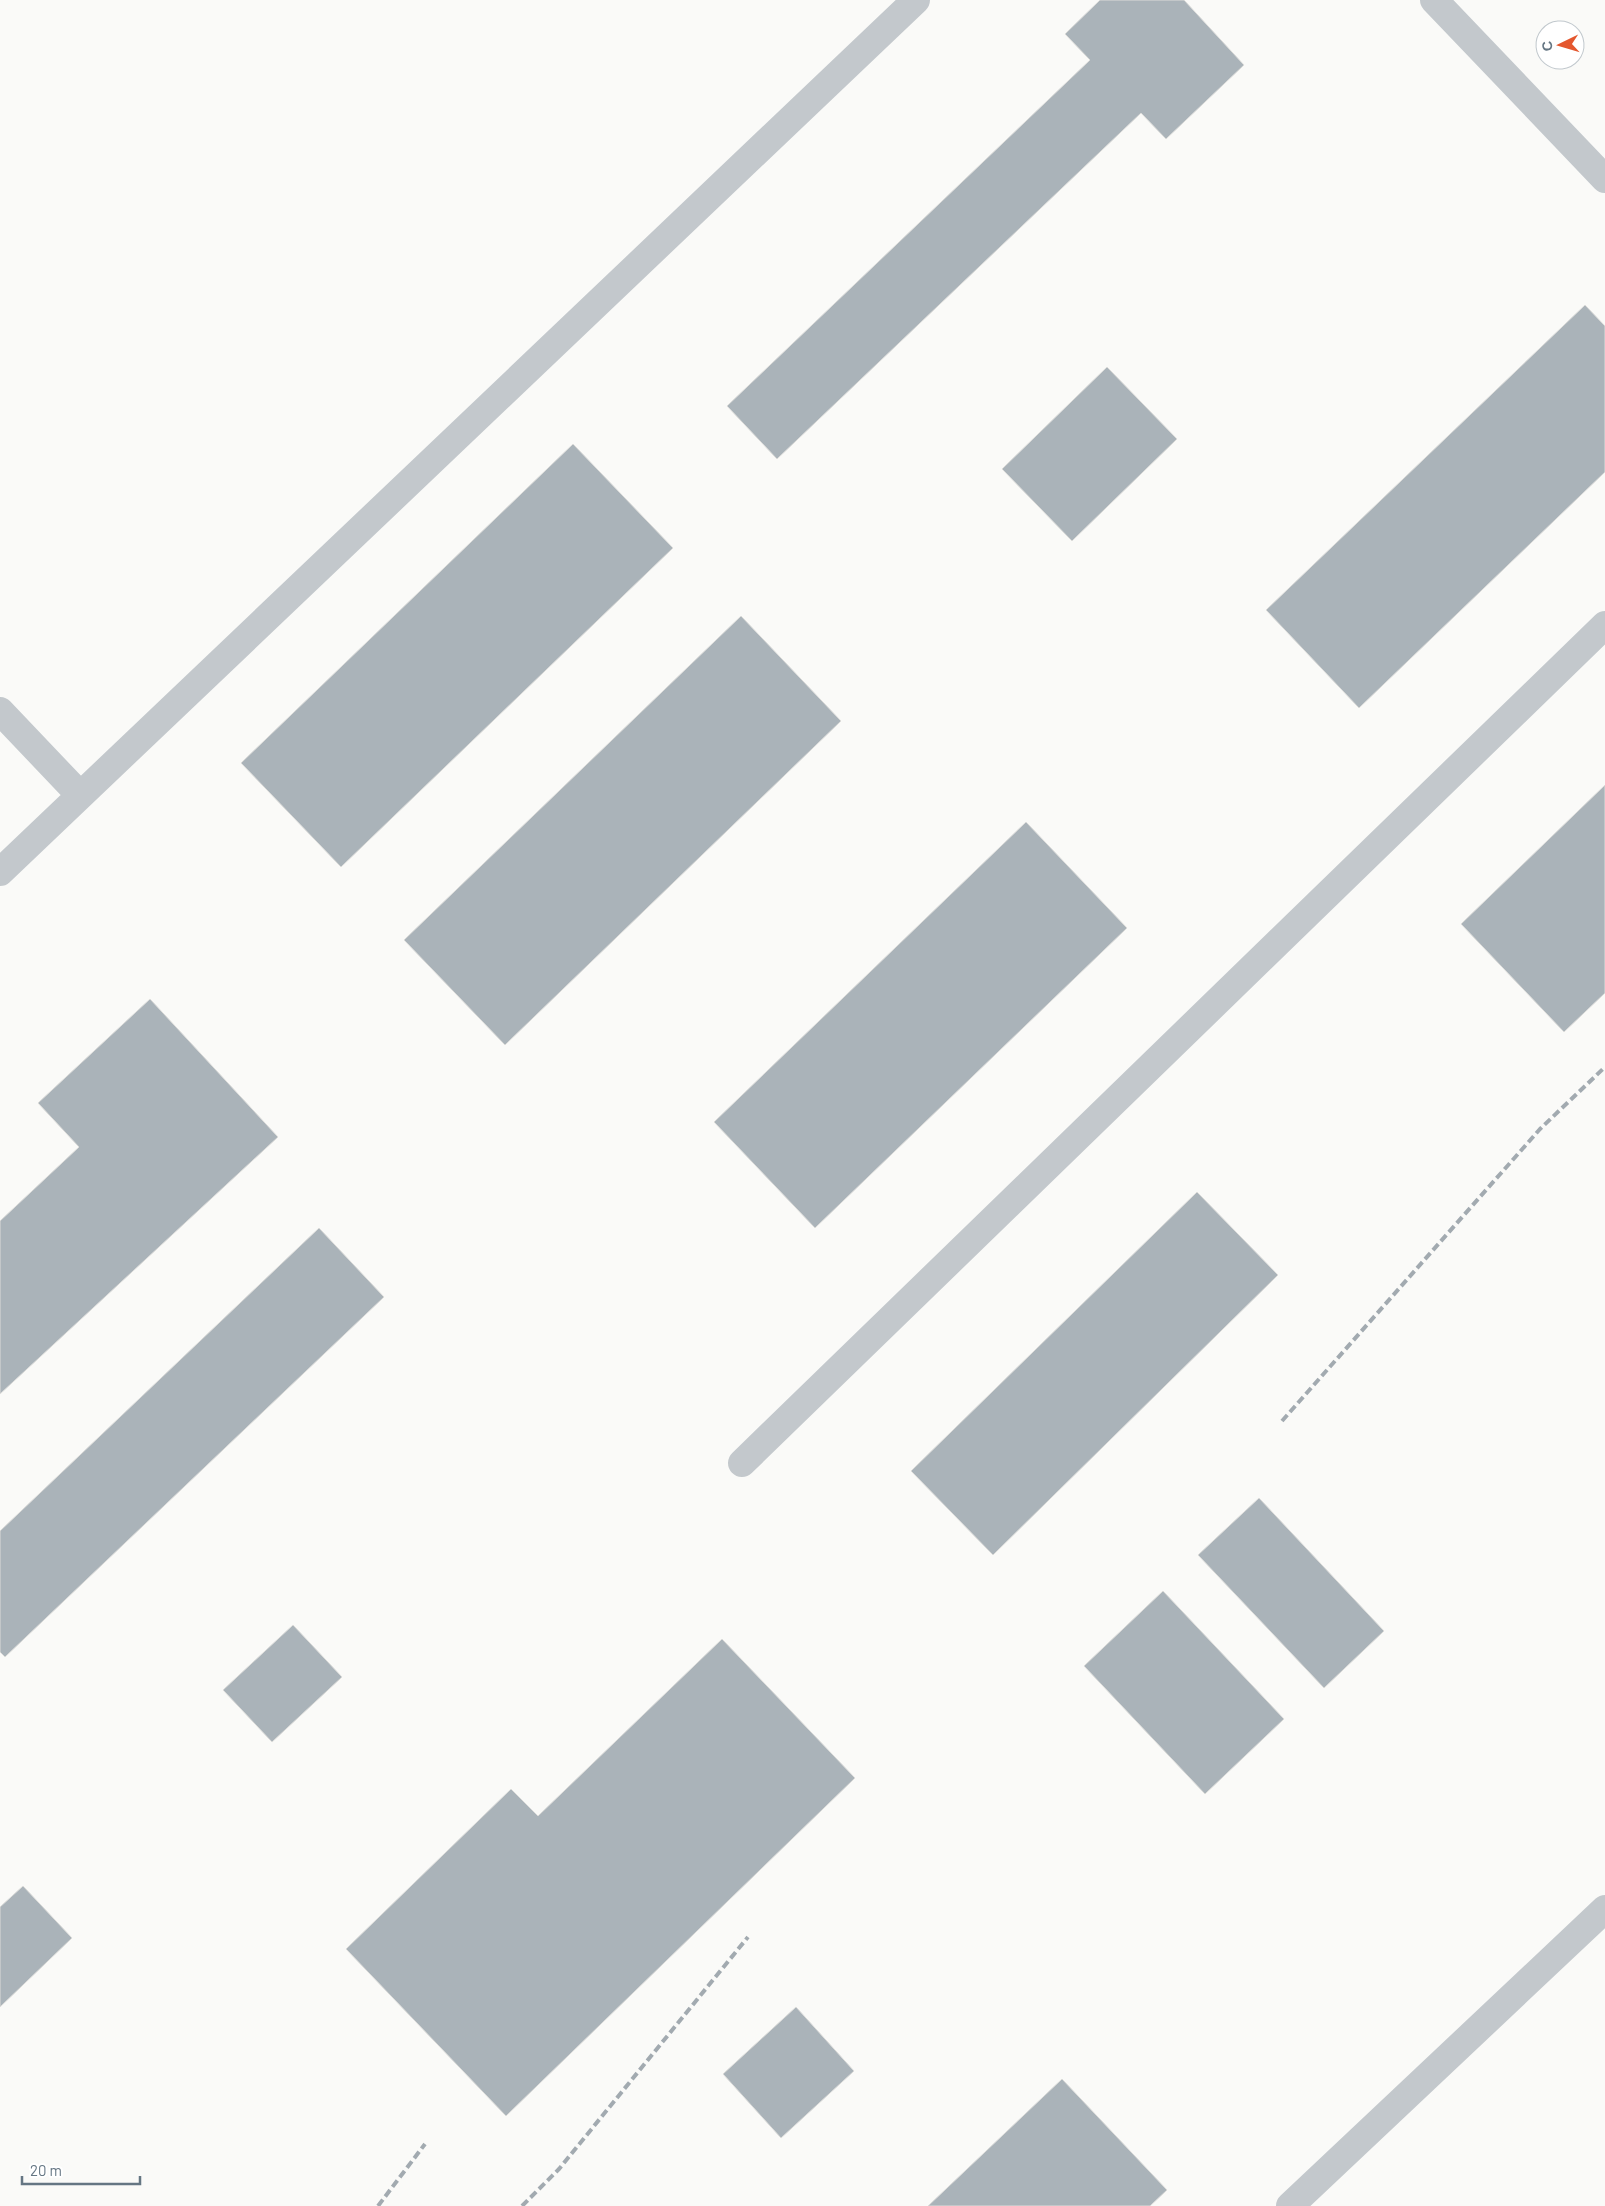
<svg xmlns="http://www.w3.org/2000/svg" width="1605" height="2206" viewBox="0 0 1605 2206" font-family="Barlow,sans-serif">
  <rect width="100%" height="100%" fill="#fafaf8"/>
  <path fill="#aab3b9" stroke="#dcdcda" d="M1100,0H1184L1244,65L1166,139L1141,113L777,459L727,406L1090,60L1065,34Z
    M1585,305L1605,326V472L1359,708L1266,610Z
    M1107,367L1177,439L1072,541L1002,469Z
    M573,444L673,548L341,867L241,763Z
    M741,616L841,721L505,1045L404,940Z
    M1605,785V993L1564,1032L1461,924Z
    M1026,822L1127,928L815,1228L714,1122Z
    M150,999L278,1137L0,1394V1221L79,1147L38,1103Z
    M1197,1192L1278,1275L993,1555L911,1471Z
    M319,1228L384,1297L5,1657L0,1652V1531Z
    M1259,1498L1384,1631L1324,1688L1198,1555Z
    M1163,1591L1284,1719L1205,1794L1084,1666Z
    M293,1625L342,1677L272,1742L223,1690Z
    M722,1639L855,1778L506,2116L346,1949L511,1789L538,1816Z
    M23,1886L72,1938L0,2007V1907Z
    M796,2007L854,2071L781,2138L723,2074Z
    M1062,2079L1167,2190L1150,2206H928Z"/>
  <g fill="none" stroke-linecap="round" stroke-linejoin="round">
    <path stroke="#c3c8cc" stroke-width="28" d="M1434,0L1605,179
      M0,711L80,795
      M0,872L916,0
      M742,1463L1605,625
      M1290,2206L1605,1909"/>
    <path stroke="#a2aab0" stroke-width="4" stroke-dasharray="8 4" stroke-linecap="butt" d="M1282,1421L1540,1129L1605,1067
      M378,2206L425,2144
      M522,2206L559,2169L748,1937"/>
  </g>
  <g transform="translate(1560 45) rotate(265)"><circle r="24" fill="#ffffff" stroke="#c1c8cd"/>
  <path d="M0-4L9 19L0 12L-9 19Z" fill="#e4572e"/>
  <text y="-8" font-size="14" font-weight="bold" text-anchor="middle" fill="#657683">С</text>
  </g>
  <path d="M22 2176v8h118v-8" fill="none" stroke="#657683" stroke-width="2.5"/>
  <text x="30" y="2176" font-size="15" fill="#657683" stroke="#ffffff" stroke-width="4" paint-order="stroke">20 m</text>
</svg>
